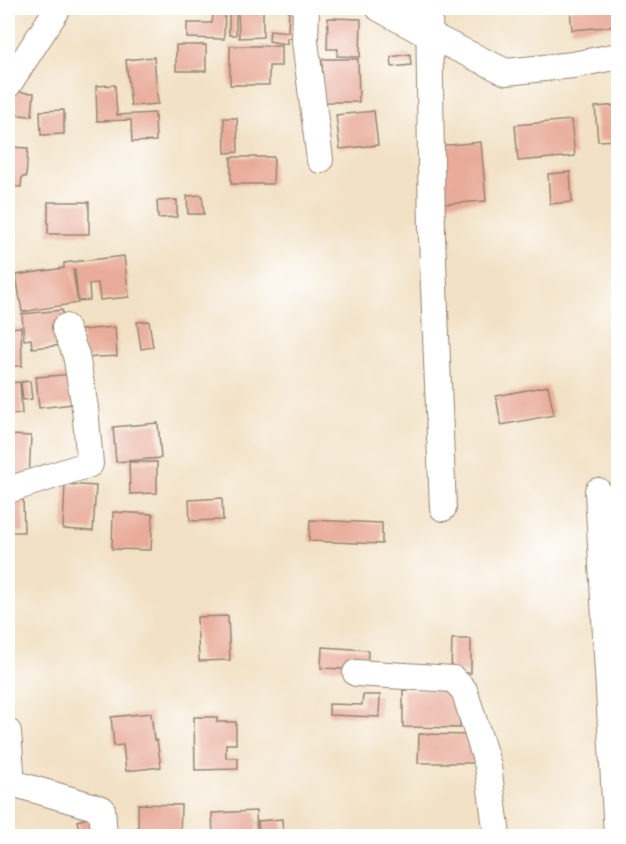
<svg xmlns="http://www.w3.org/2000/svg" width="626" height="844" viewBox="0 0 626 844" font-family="'IM FELL Great Primer',serif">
  <rect width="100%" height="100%" fill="#fff"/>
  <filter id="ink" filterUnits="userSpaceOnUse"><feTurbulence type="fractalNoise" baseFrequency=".0167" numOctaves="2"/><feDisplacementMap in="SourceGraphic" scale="12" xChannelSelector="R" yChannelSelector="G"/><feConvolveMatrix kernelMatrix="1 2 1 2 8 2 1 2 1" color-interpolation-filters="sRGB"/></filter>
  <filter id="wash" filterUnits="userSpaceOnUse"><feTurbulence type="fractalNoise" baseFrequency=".008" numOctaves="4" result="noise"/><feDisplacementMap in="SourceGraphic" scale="24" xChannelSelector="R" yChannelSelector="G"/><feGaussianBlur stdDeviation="1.35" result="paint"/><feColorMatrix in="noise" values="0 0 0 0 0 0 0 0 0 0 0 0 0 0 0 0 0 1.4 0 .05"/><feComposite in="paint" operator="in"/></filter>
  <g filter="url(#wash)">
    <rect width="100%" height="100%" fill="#f2e1c5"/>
    <g id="blocks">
      <path fill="#e9ac9a" d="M198,8H225L224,39L187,38V23H212L213,14H198Z
        M289,8L302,9L301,39L287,38V44L269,41L270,30L288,32Z
        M570,8H618V26L572,30Z
        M238,10H263V37L239,38Z
        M229,11H236V35H229Z
        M328,18L361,19L360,57L337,56L338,49H327Z
        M176,45H206V71H176Z
        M230,46H281V66H269V85H230Z
        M410,54L411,65L392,67L391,57Z
        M154,57L158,104L131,106L126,60Z
        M322,59H358L359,102H323Z
        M115,85L117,115L155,113L156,141L132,142L131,120L97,121L96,86Z
        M16,92L34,93L32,116L15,115Z
        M618,105V140L598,141L595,107Z
        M64,110V134L41,135L40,111Z
        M374,111L378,145L340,149L336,115Z
        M224,118H237L238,152L225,153Z
        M571,120L575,156L518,161L515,125Z
        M481,142L486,201L443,204L438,146Z
        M8,147L28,148L26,177H22L21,187L9,186Z
        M231,157H274L273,184H231Z
        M570,172L572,202L550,204L548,174Z
        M202,195L204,214H188L187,196Z
        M177,200V217L158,218L157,201Z
        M48,202H89V234H48Z
        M124,256L129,297L100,300L98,283L89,284L90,300L78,301L75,270H73L78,303L22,312L16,275L64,268V263Z
        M8,291H11L12,314H8Z
        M62,310L65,345L32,348L31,339L24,340L22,314Z
        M149,321L153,347L141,349L137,322Z
        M21,327L22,366H8V328Z
        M115,327L117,356L83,358L81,330Z
        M76,374L81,403L39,408L36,377Z
        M30,381L32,399L23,400L21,382Z
        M20,382L22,414L8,415V383Z
        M548,386L554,415L501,425L496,396Z
        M158,423L161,458L116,462L113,427Z
        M8,435L31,436L29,477H8Z
        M129,462H157V493L130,494Z
        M65,484L96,486L93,531L63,529Z
        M23,498L24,532H8V499Z
        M222,498L223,520L190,521L189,500Z
        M113,512L153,514L151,550L112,549Z
        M310,520L382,523V544L309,541Z
        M228,616L230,660L199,661L197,617Z
        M452,639H471V673L451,672Z
        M322,647L368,650L367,670L321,668Z
        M403,690H460V728L403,727Z
        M363,695H380L379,717L329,715V704L362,705Z
        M151,713L154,740H157L161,767L126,771L123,745L114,746L111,717Z
        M194,717H217V722H236V744H226V758H238V769L195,770Z
        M419,734L473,735V763H418Z
        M138,804L181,805L180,836H138Z
        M256,811L257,836H213L212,813Z
        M91,817L96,836H81L77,821Z
        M282,819L283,834L269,835L270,836H259L258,821Z
        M59,833L79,834V836H59Z"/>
    </g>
  </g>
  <g filter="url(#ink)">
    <use href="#blocks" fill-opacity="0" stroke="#968672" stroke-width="1.5"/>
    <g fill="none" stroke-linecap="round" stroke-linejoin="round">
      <defs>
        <path id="minor" d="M306,8L305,41L320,160
          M379,8L419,30L506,72L573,65L618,56
          M429,8L432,237L443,508
          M8,85L58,8
          M8,490L90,464L85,408L76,355L65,327
          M598,491L617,836
          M356,673L453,679L464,690L488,766L497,836
          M8,732L12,783L102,809L104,836"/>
      </defs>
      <use href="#minor" stroke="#968672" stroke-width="28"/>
      <use href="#minor" stroke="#fff" stroke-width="26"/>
    </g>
  </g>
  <rect width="626" height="844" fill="none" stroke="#fff" stroke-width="30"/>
</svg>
